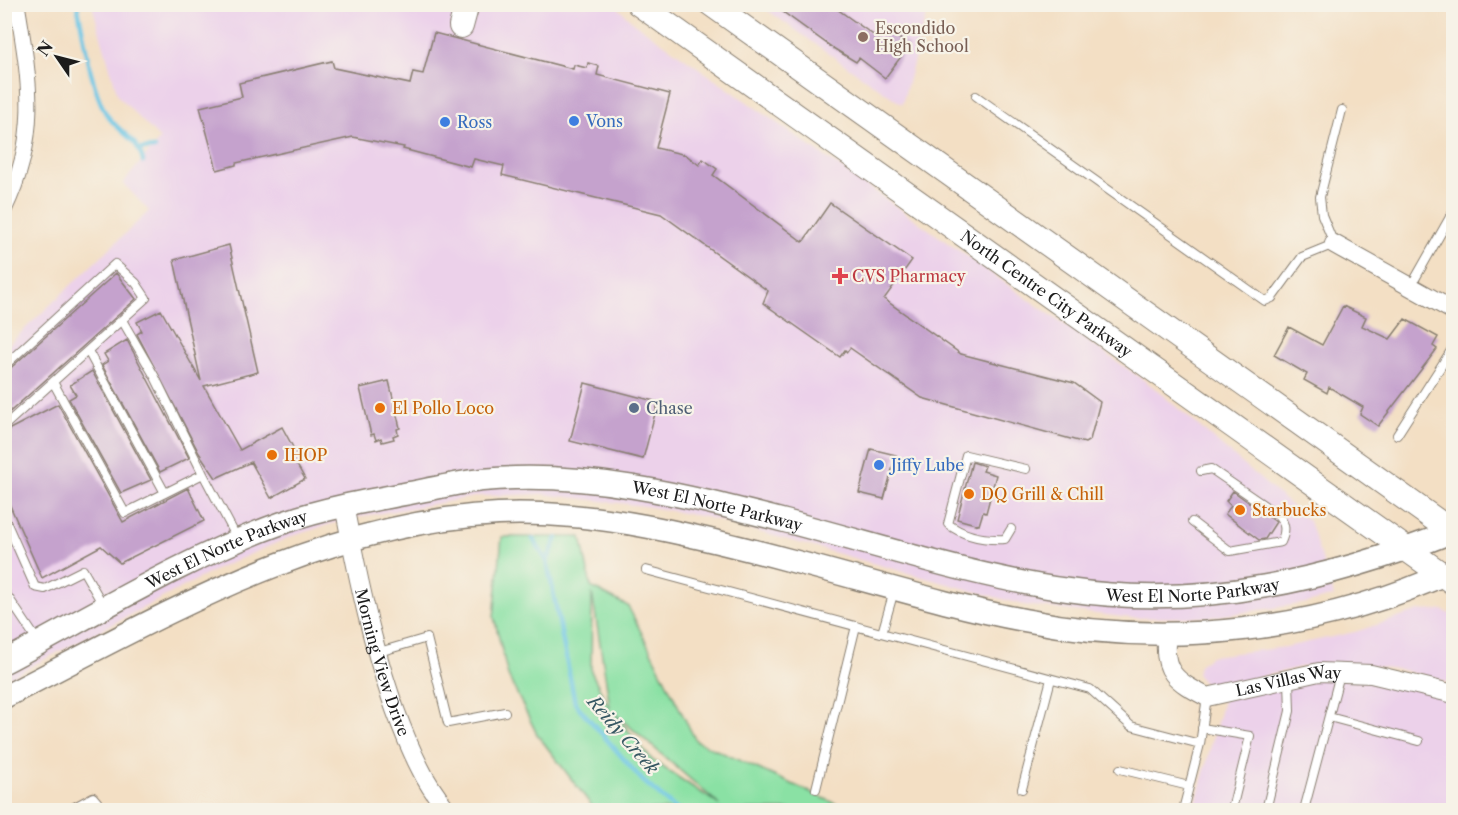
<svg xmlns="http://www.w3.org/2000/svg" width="1458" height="815" viewBox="0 0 1458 815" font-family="'Libre Caslon Text',serif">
  <rect width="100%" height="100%" fill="#f7f3e8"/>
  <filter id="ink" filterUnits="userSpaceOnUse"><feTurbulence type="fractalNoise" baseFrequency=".0167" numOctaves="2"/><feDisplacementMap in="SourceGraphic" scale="12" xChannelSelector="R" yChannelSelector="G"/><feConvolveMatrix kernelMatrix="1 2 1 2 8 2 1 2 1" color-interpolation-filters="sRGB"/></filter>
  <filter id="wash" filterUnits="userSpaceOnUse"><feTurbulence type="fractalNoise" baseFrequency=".008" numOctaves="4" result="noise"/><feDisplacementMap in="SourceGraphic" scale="24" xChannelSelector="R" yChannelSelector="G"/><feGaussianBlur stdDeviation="1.35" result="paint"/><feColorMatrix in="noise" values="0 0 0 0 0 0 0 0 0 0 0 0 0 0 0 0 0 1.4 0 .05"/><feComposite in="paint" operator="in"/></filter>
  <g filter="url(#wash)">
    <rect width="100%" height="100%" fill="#f3dfc4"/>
    <path fill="#ecd1ea" d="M92,5H615L633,22L1152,386L1309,521L1334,596L1307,603L1211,617L1131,618L1024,605L705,517L644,506L542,494L480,496L347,519L292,536L219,568L5,680V348L149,211L123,183L160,139L118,96Z
      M760,5H929L902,104L851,69Z
      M1443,610L1453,616V684L1399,669L1342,663L1301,667L1220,687L1219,684L1211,686L1203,682L1197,674L1199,665L1211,656L1286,647L1355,632L1419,611Z
      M1319,672L1453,694V810H1194L1225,693Z"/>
    <path fill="#8ae1a4" stroke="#537e60" stroke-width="1.5" fill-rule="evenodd" d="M502,537H581L591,587L628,606L696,741L850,810H595L537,734L508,676L494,617ZM592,593L610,707H609L591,671ZM614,713L720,805L652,760Z"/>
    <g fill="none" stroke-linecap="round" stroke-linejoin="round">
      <path stroke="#67c5e5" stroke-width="4.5" d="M77,4C85,39 89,81 105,112C117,133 139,137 143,162
        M141,149L155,148
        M533,539L547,561L575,703L642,780L677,810
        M547,561L557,538"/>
    </g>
    <g id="blocks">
      <path fill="#c5a2cd" d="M772,4H830L879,39L887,29L909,46L885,78L859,58L856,62L833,48Z
        M434,33L573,69L574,65L587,68L588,63L599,66L597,75L670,94L656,148L686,155L699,165L703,159L717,169L713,175L803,242L830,203L912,260L884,299L961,354L1074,383L1100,402L1090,440L1085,443L922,398L850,348L847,352L845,350L840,357L763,303L768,291L661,214L502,175L504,166L474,159L471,167L403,149L404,147L353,137L236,163V165L217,170L200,107L242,97L239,83L332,61L334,68L410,84L413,72L423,74Z
        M229,245L258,372L204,386L240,450L282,427L301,462L297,465L305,479L271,498L251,462L216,478L199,453L137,334L142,331L137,322L161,310L201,381L174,260Z
        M116,273L136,299L4,417V374Z
        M1343,306L1366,317L1362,326L1390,339L1405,319L1438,337L1433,346L1437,349L1378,426L1360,414L1363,407L1329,387L1327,393L1304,380L1307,374L1274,355L1289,327L1322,345Z
        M127,340L189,458L160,472L102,365L108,361L104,354Z
        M92,371L151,480L121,493L69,399L76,395L70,385Z
        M389,381L400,428L397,429L398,434L393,436L394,439L382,442L381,438L376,440L374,434L371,435L360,388Z
        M585,383L658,402L643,459L570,441Z
        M58,404L123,522L188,488L204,521L120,563L101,546L42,578L4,492V432Z
        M871,449L896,455L884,499L859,493Z
        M972,462L985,466L983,471L996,475L986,513L983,512L979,525L957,519Z
        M1233,491L1276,522L1265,539L1259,540L1225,514L1231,506L1226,501Z"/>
    </g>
  </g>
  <g filter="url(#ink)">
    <use href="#blocks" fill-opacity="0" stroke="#887e70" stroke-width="1.5"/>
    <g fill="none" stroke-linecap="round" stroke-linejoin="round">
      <defs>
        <path id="service" d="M976,96L1265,301L1272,298L1302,257L1334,244L1322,215L1320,197L1342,110
          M1411,286L1454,210
          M122,320L155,377L203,474
          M88,351L165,493
          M4,366L115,264L136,283L146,298L4,426
          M53,382L125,513L203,474L238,540
          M1397,435L1454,346
          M4,517L35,587L45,589L83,570L103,605
          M1192,522L1230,551L1281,542C1286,531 1286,524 1278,515L1211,469L1201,471
          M1011,529L1005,539C985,540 965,537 948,524L966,455L1026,469
          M646,570L1090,689L1131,726L1200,744
          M4,591L37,640
          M882,633L894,591
          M379,652L427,638L448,723L505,712
          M1329,717L1419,741
          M1202,728L1250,736L1232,809L1237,810
          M1120,769L1189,786
          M816,789L856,626
          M1022,789L1051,679
          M69,810L93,797L104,810
          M1183,810L1200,744L1207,697
          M1266,810L1290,711L1289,680
          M1304,810L1340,674"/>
        <path id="minor" d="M4,210C40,136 30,82 17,4"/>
        <g id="tertiary">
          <path d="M1334,244L1454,311"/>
          <path id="s1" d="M344,505C360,590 381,691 420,768C427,783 437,797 447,810"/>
          <path id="s2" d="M1167,634C1161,672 1176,681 1207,697L1319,672L1371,674L1454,694"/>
        </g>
        <g id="primary">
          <path id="s3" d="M4,662C93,615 189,556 282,523C325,508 371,500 415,492C437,488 460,482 482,480C585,470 683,495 781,520C875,544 973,577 1068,590C1201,610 1330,580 1454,531"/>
          <path d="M4,697C161,617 318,523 498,514C597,510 694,535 789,560C867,580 945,605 1024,620C1168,649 1320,632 1454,570"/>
        </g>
        <g id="trunk">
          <path id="s4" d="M639,4L1454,583"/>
          <path d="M711,4L1454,533"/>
          <path d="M461,26L467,4"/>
        </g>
      </defs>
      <use href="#service" stroke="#887e70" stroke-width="10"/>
      <use href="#minor" stroke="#887e70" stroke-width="17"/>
      <use href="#tertiary" stroke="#887e70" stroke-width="20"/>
      <use href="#primary" stroke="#887e70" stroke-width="25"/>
      <use href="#trunk" stroke="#887e70" stroke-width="26"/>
      <use href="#service" stroke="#fff" stroke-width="8"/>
      <use href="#minor" stroke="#fff" stroke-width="15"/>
      <use href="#tertiary" stroke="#fff" stroke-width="18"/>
      <use href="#primary" stroke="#fff" stroke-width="22"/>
      <use href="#trunk" stroke="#fff" stroke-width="24"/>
    </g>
  </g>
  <circle fill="#8d6e63" stroke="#f7f3e8" stroke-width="2" cx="863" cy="37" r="6"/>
  <g fill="#3f7fe0" stroke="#f7f3e8" stroke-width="2">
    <circle cx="574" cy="121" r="6"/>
    <circle cx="445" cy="122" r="6"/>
    <circle cx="879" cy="465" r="6"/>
  </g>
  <path fill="#e0444e" stroke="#f7f3e8" stroke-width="2" d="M837 267h6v6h6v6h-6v6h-6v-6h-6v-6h6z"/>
  <g fill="#e8710a" stroke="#f7f3e8" stroke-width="2">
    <circle cx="380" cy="408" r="6"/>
    <circle cx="272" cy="455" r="6"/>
    <circle cx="969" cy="494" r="6"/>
    <circle cx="1240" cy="510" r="6"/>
  </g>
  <circle fill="#5c6f8a" stroke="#f7f3e8" stroke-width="2" cx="634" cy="408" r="6"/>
  <g text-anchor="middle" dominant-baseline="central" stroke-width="4.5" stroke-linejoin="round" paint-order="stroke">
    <g font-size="16" fill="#785e54" stroke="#f7f3e8" text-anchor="start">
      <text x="875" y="28">Escondido<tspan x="875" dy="18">High School</tspan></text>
    </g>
    <g font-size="16" fill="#366cbe" stroke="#f7f3e8" text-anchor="start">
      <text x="586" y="121">Vons</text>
      <text x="457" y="122">Ross</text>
      <text x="891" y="465">Jiffy Lube</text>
    </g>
    <g font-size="16" fill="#be3a42" stroke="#f7f3e8" text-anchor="start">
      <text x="852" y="276">CVS Pharmacy</text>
    </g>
    <g font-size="16" fill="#1c1c1c" stroke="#f7f3e8">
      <text stroke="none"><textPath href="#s4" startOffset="500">North Centre City Parkway</textPath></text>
      <text stroke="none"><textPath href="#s3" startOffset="754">West El Norte Parkway</textPath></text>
      <text stroke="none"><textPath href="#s3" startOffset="250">West El Norte Parkway</textPath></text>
      <text stroke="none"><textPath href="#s3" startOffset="1240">West El Norte Parkway</textPath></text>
      <text stroke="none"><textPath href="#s1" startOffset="162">Morning View Drive</textPath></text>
      <text stroke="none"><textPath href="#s2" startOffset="166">Las Villas Way</textPath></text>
    </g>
    <g font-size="16" fill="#c56008" stroke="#f7f3e8" text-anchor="start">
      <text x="392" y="408">El Pollo Loco</text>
      <text x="284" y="455">IHOP</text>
      <text x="981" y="494">DQ Grill &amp; Chill</text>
      <text x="1252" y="510">Starbucks</text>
    </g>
    <g font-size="16" fill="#4e5e75" stroke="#f7f3e8" text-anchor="start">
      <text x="646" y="408">Chase</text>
    </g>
    <g font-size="18" font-style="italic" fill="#365762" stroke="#f7f3e8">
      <text transform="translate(623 735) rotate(49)">Reidy Creek</text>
    </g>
  </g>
  <rect width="1458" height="815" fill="none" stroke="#f7f3e8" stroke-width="24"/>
  <g transform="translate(57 57) rotate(305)" stroke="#f7f3e8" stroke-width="4.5" paint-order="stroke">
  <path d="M0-4.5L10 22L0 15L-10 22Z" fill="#1c1c1c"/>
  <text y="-9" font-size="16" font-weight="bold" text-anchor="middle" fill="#1c1c1c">N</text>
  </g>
</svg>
